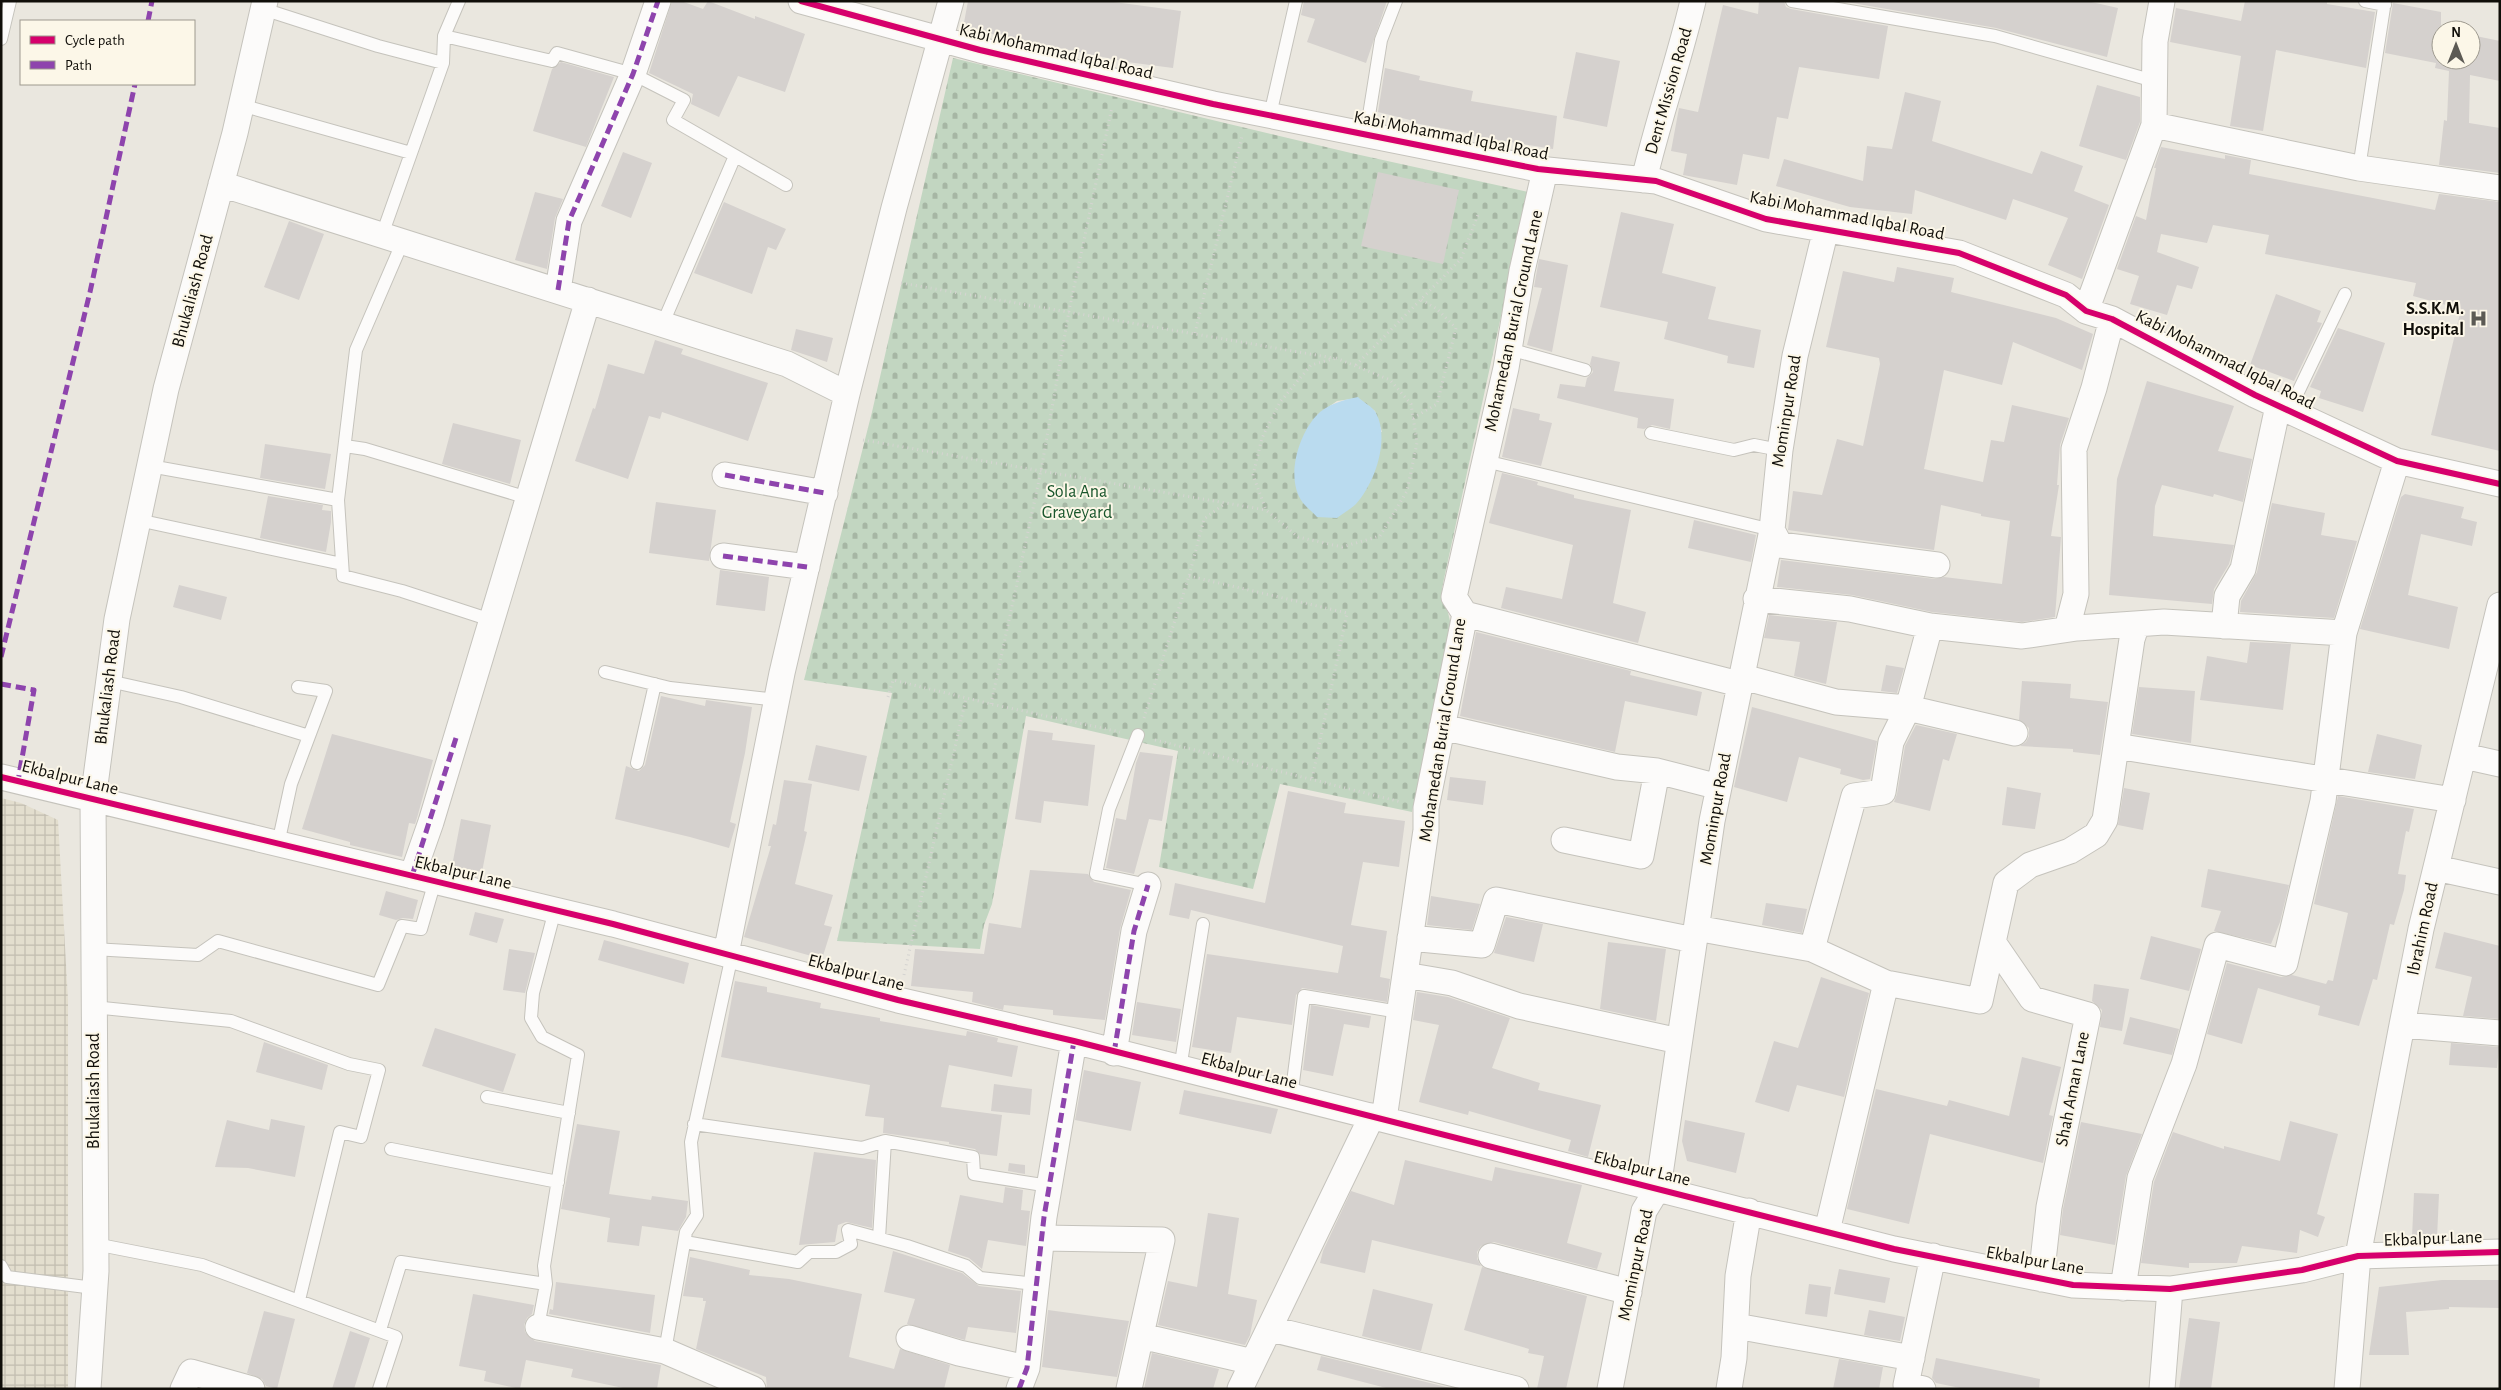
<svg xmlns="http://www.w3.org/2000/svg" width="2501" height="1390" viewBox="0 0 2501 1390" font-family="'Alegreya Sans',sans-serif">
  <defs>
    <pattern id="industrial-grid" width="8" height="8" patternUnits="userSpaceOnUse" patternTransform="scale(1.25)"><rect width="8" height="8" fill="#e3dece"/><path d="M0 4h8M4 0v8" fill="none" stroke="#c2bdb0"/></pattern>
    <pattern id="cemetery-stones" width="16" height="16" patternUnits="userSpaceOnUse" patternTransform="scale(1.25)"><rect width="16" height="16" fill="#c2d6c1"/><path d="M2 7V4a2 2 0 0 1 4 0v3zM10 15v-3a2 2 0 0 1 4 0v3z" fill="#a6b6a4"/></pattern>
  </defs>
  <rect width="100%" height="100%" fill="#eae7df"/>
  <path fill="url(#industrial-grid)" d="M1,798L21,803L58,820L68,1000V1389H1Z"/>
  <path fill="url(#cemetery-stones)" fill-rule="evenodd" d="M953,58L1351,153L1528,192L1442,588L1451,625L1412,812L1280,784L1253,889L1159,867L1178,751L1026,716L992,904L984,925L980,949L837,941L892,693L804,680L872,412ZM1358,398L1375,411L1382,432L1317,415L1337,401Z"/>
  <path fill="#badbef" d="M1358,397C1363,402 1373,407 1376,413C1390,439 1375,483 1356,504C1351,509 1343,513 1337,518L1317,517C1313,512 1307,508 1303,503C1285,479 1298,436 1316,416C1327,404 1343,400 1358,397Z"/>
  <path fill="#d5d1ce" d="M672,1H681L703,9L708,1L755,19V16L805,34L785,92L738,76L719,117L691,104L693,94L649,73Z
    M968,1H1107L1181,11L1173,68L1127,62L963,28Z
    M1304,1H1387L1366,63L1307,42L1315,19L1301,15Z
    M1759,1H1784L1786,7L1791,9L1888,26L1879,79L1799,67L1788,119L1777,117L1769,159L1743,154L1737,185L1683,175L1687,154L1671,151L1679,108L1698,112L1723,5L1758,14Z
    M1841,1H2087L2118,8L2107,57L1996,28Z
    M2245,1H2327V4L2375,12L2366,68L2276,50L2263,131L2230,126L2241,56L2170,42L2176,8L2241,21Z
    M2393,3L2441,12V29L2447,30H2441V60H2471V35L2500,41V81L2470,75L2469,123L2500,128V173L2439,165L2444,120L2447,121L2449,71L2435,68L2436,63L2385,53Z
    M1576,52L1620,61L1607,127L1563,118Z
    M561,62L614,77L586,147L533,131L552,69Z
    M1385,68L1420,76L1419,80L1473,91L1471,101L1557,116L1553,149L1473,136V134L1414,123V121L1378,112Z
    M2097,85L2140,97V122L2126,160L2079,146Z
    M1905,92L1941,101L1932,141L2032,174L2041,151L2083,166L2074,191L2109,205L2082,279L2048,265L2068,218L2013,199L2006,220L1915,190L1912,214L1850,207L1776,186L1784,159L1863,181L1867,146L1892,149Z
    M2161,147L2225,159V155L2251,160L2249,174L2435,210L2439,194L2500,202V451L2431,435L2461,309L2413,296L2416,283L2265,254L2269,235L2213,225L2207,243L2161,234L2157,252L2199,267L2192,289L2177,285L2167,315L2130,304L2139,276L2117,269L2136,216L2146,220L2156,168H2154Z
    M623,152L652,163L631,218L601,206Z
    M1378,172L1459,190L1443,264L1361,246Z
    M535,192L563,199L555,218L547,269L515,260Z
    M724,202L786,229L776,250L768,247L752,294L694,273Z
    M1621,212L1674,224L1662,273L1716,287L1708,319L1761,330L1754,368L1727,363L1728,356L1664,339L1668,322L1600,307Z
    M289,221L324,234L299,300L264,287Z
    M1539,259L1568,265L1552,352L1527,345L1542,288L1534,287Z
    M1897,267L1954,278L1951,292L2056,318L2093,334L2082,370L2013,342L2002,385L1944,370L1924,469L1983,482L1991,440L2004,442L2012,405L2069,418L2060,445L2057,485H2059L2051,536L2061,537L2055,617L2022,622L1932,612L1852,595L1777,587L1781,560L1935,579L1944,577L2002,584L2010,521L1981,516V514L1941,505L1934,550L1788,530L1793,491L1822,495L1837,439L1863,446L1880,364L1879,358L1826,347L1843,271L1894,282Z
    M2276,294L2321,311L2317,322L2322,323L2294,381L2250,365Z
    M2338,328L2385,343L2363,412L2319,398L2321,391L2310,387Z
    M796,329L833,338L827,362L791,350Z
    M655,340L683,349L681,354L768,383L748,441L662,412L660,419L649,416L628,479L575,461L593,408L595,409L608,364L644,374Z
    M1592,356L1620,362L1614,391L1674,399L1670,429L1652,425L1644,429L1637,428L1638,418L1557,398L1560,384L1585,387L1587,378L1593,372L1590,364Z
    M2147,381L2234,406L2218,451L2252,459L2243,502L2214,494L2213,497L2162,485L2155,506L2153,536L2234,545L2229,564L2214,589L2212,604L2109,595L2117,479Z
    M1513,408L1540,414L1539,420L1552,423L1541,466L1502,457Z
    M453,423L521,440L510,484L442,464Z
    M265,444L331,454L325,489L260,478Z
    M1502,473L1538,482L1537,485L1574,495V498L1631,510L1613,603L1646,612L1638,643L1501,608L1506,587L1562,599L1573,545L1489,523Z
    M2405,494L2464,507L2461,518L2477,522L2472,546L2421,534L2408,595L2458,607L2449,649L2360,629L2401,497Z
    M268,496L323,505L322,510L331,511V522L326,552L260,538Z
    M656,502L716,510L709,561L649,553Z
    M2272,503L2325,513L2321,535L2357,541L2334,618L2240,612L2241,601L2257,572Z
    M1694,520L1756,535L1751,562L1688,548Z
    M720,570L769,577L765,611L716,605Z
    M179,585L227,597L221,620L173,607Z
    M1769,615L1837,622L1826,684L1794,676L1800,642L1764,638Z
    M1476,632L1631,671L1630,675L1702,692L1697,716L1625,701L1615,752L1460,716Z
    M2250,642L2291,644L2283,710L2200,700L2207,656L2247,663Z
    M1886,665L1904,668L1897,693L1881,691Z
    M2022,681L2071,684L2070,698L2108,702L2100,755L2073,752V749L2020,746L2026,742L2029,736V728L2019,720Z
    M2139,687L2195,691L2191,743L2132,734Z
    M661,696L705,706L706,700L752,707L745,753L730,822L736,824L729,848L690,837L615,819L626,766L639,771L645,765Z
    M1752,707L1877,741L1870,779L1863,780L1840,774L1841,769L1799,757L1787,802L1734,787Z
    M1916,725L1957,734L1949,761L1943,759L1930,811L1894,802L1897,794L1905,746Z
    M1028,730L1053,733L1052,740L1095,745L1088,806L1044,801L1041,823L1015,819Z
    M332,734L433,760L417,818L415,824L409,823L402,857L350,845V842L302,829Z
    M2377,734L2422,745L2415,779L2368,772Z
    M816,745L867,756L859,791L808,780Z
    M1140,752L1173,756L1162,821L1149,819L1134,874L1106,868L1116,818L1126,820L1136,763Z
    M1450,777L1486,781L1483,805L1447,800Z
    M784,780L812,784L804,831L807,832L795,884L833,895L824,925L832,927L822,959L744,937L771,846H768L773,824L776,825Z
    M2007,787L2041,793L2035,829L2002,825Z
    M2124,788L2150,793L2143,830L2118,825Z
    M1288,791L1346,803L1344,813L1405,821L1399,867L1363,862L1351,925L1387,931L1380,977L1390,979L1387,1002L1302,988L1296,995L1292,1025L1237,1017L1231,1053L1192,1047L1207,954L1338,973L1343,946L1191,910L1189,919L1169,915L1175,883L1265,903Z
    M2338,796L2414,809L2409,832L2406,831L2398,874L2406,875L2404,890L2394,925L2390,924L2377,980L2373,979L2359,1026L2318,1015L2320,1006L2258,988L2242,1044L2207,1034L2227,963L2281,977L2292,975L2326,984L2328,980L2333,981L2348,913L2314,904Z
    M461,819L491,825L482,872L452,866Z
    M2208,869L2289,885L2280,922L2271,944L2214,931L2221,911L2201,907Z
    M1030,870L1088,874L1094,882L1131,890L1120,929L1105,1020L1053,1015V1010L1004,1005L1003,1010L972,1002L973,992L911,986L915,949L984,954L989,923L1021,928Z
    M386,891L418,900L413,919L403,918L396,920L379,915Z
    M1431,896L1480,904L1472,930L1427,925Z
    M1766,903L1807,909L1802,933L1762,925Z
    M475,912L504,919L497,943L469,935Z
    M1506,917L1543,924L1534,962L1494,953Z
    M2444,932L2500,946V1019L2463,1016L2472,977L2435,968Z
    M2151,936L2201,949L2189,991L2140,979Z
    M604,940L689,963L684,984L598,960Z
    M1608,942L1666,949L1656,1021L1600,1009Z
    M509,949L535,953L525,993L503,990Z
    M1821,977L1869,993L1844,1097L1797,1085L1789,1112L1755,1102L1774,1041L1798,1048Z
    M735,981L767,987V992L821,1003L820,1008L880,1018V1021L966,1036L967,1031L998,1038L997,1042L1018,1046L1012,1077L949,1065L941,1107L1002,1115L997,1156L980,1154L975,1149L949,1144V1142L883,1133L884,1118L865,1116L870,1085L721,1057Z
    M2094,984L2129,989L2122,1031L2100,1027L2102,1010L2092,1001Z
    M1417,992L1448,997L1510,1018L1492,1068L1540,1083L1538,1090L1601,1105L1588,1157L1568,1151L1571,1140L1469,1111L1468,1115L1419,1102L1439,1025L1413,1020Z
    M1137,1002L1181,1009L1176,1042L1132,1035Z
    M1311,1005L1371,1016L1369,1028L1344,1024L1333,1076L1303,1070Z
    M2130,1017L2179,1029L2172,1055L2123,1044Z
    M435,1028L516,1054L503,1092L422,1066Z
    M264,1042L328,1065L322,1090L256,1072Z
    M2451,1043L2499,1047L2497,1068L2449,1065Z
    M2022,1057L2061,1067L2049,1115L2053,1116L2043,1163L1930,1134L1909,1224L1847,1209L1876,1089L1947,1106L1949,1100L2009,1116Z
    M1084,1070L1141,1082L1131,1131L1075,1120Z
    M994,1084L1032,1089L1030,1115L991,1111Z
    M1184,1090L1278,1109L1271,1134L1179,1114Z
    M271,1119L305,1126L295,1177L248,1168L215,1167L227,1120L269,1130Z
    M1685,1120L1745,1133L1736,1173L1687,1161L1682,1141Z
    M2290,1121L2338,1134L2317,1214L2325,1217L2318,1237L2300,1230L2297,1253L2242,1246L2237,1263H2189V1268L2141,1263L2154,1182L2173,1132L2224,1149V1146L2280,1161Z
    M2081,1122L2142,1134L2126,1176L2115,1245L2060,1235L2063,1209Z
    M577,1124L620,1131L609,1194L651,1200L652,1196L688,1201L686,1217L678,1231L642,1226L639,1246L607,1242L610,1218L561,1209Z
    M814,1152L876,1160L872,1228L846,1222L838,1225L835,1242L799,1245Z
    M1405,1160L1492,1181L1495,1167L1582,1185L1567,1243L1602,1253L1597,1269L1494,1242L1481,1246L1477,1252V1259L1481,1266L1372,1240L1365,1273L1320,1263L1323,1251L1351,1191L1394,1205Z
    M1009,1163L1025,1165V1174L1008,1171Z
    M1005,1187L1023,1190L1021,1210L1030,1211L1026,1246L988,1240L982,1269L969,1258L948,1251L960,1195L1003,1203Z
    M2414,1193L2439,1194L2437,1238L2412,1237Z
    M1208,1213L1239,1218L1228,1294L1257,1300L1250,1335L1245,1345L1158,1325L1168,1281L1197,1287Z
    M893,1251L962,1273L979,1286L1021,1291L1016,1333L968,1327L965,1340L907,1324L915,1299L884,1292Z
    M690,1257L750,1270L749,1275L789,1279L862,1294L849,1357L894,1369L900,1349L950,1365L944,1389H767L766,1377L696,1349L706,1301H703V1298L683,1296Z
    M1482,1267L1587,1296L1566,1389H1537L1544,1356L1528,1353L1529,1349L1464,1330Z
    M1839,1269L1890,1278L1885,1303L1834,1294Z
    M2442,1280H2500V1308L2449,1307V1309L2406,1312L2409,1355H2369L2379,1287Z
    M556,1282L655,1295L650,1333L549,1314L550,1309L553,1310Z
    M1809,1284L1831,1287L1827,1317L1805,1314Z
    M1373,1289L1433,1304L1421,1351L1362,1336Z
    M473,1294L534,1305L532,1314L527,1318L524,1325L525,1332L535,1341L661,1365L657,1389H628L571,1377L573,1369L526,1360L520,1389L484,1381L486,1371L459,1366Z
    M1048,1310L1129,1321L1117,1377L1042,1367Z
    M1869,1310L1905,1317L1900,1341L1864,1335Z
    M264,1311L295,1319L277,1389L266,1386L262,1379L247,1373Z
    M2189,1318L2220,1322L2211,1389H2179Z
    M350,1331L370,1338L354,1389H332Z
    M1152,1353L1219,1369L1213,1389H1144Z
    M1321,1356L1454,1389H1390L1317,1370Z
    M1936,1358L2040,1379L2039,1389H1965L1936,1383L1932,1378Z
    M1839,1359L1883,1367L1879,1389H1833Z"/>
  <g fill="none" stroke-linecap="round" stroke-linejoin="round">
    <defs>
      <path id="service" d="M1792,1L1995,36L2154,81
        M2365,1L2385,5
        M263,9L378,46L443,63
        M444,36L552,61L557,53L633,74L684,100L673,120L786,185
        M1,39L10,1
        M241,105L411,153
        M1270,115L1296,1
        M1366,134L1381,40L1396,1
        M2359,168L2385,1
        M382,235L443,63L444,36L459,1
        M403,241L356,350L338,500L343,576L402,591L491,620
        M663,323L735,156
        M1509,349L1585,370
        M2289,411L2345,294
        M1651,433L1734,450L1754,445L1780,450
        M345,446L365,449L528,498
        M1485,461L1772,530
        M150,466L338,500
        M138,520L342,564
        M605,672L670,688L777,700
        M109,681L181,697L309,736
        M1138,735L1109,809L1096,874L1148,885
        M637,763L655,684
        M278,844L291,784L326,691L298,687
        M93,949L198,955L218,941L378,985L402,926L421,929L435,881
        M93,1007L231,1021L349,1064L379,1070L361,1137L340,1132L299,1300
        M1180,1069L1203,924
        M487,1097L569,1113
        M1291,1098L1304,996L1399,1012
        M694,1124L862,1148L885,1141L973,1157L974,1174L1049,1186
        M391,1149L558,1182
        M879,1238L885,1141
        M685,1242L798,1262L809,1252H836L851,1244L848,1230L907,1246L966,1266L980,1278L1036,1284
        M95,1244L202,1265L396,1337L379,1389
        M1,1266L7,1277L94,1288
        M538,1327L546,1284L544,1266L578,1055L542,1037L531,1018L533,993L555,910
        M380,1330L401,1262L546,1284
        M665,1351L686,1232L697,1215L691,1142L732,955"/>
      <path id="minor" d="M801,1L980,50L1213,104L1538,169L1656,181L1766,219L1959,253L2066,295L2086,311L2112,319L2255,395L2397,461L2500,484
        M2154,125L2359,168L2500,188
        M1644,180C1658,120 1679,61 1693,1
        M221,184L787,364L847,394
        M558,290L569,221L633,74L658,1
        M2086,311L2154,125L2155,41L2162,1
        M725,475L825,493
        M1772,530L1780,545L1937,565
        M723,556L807,567
        M1756,599L1850,609L1930,626L2022,636L2077,628L2164,622L2344,633L2397,461
        M1465,614L1739,684
        M2224,626L2227,596L2243,569L2278,406
        M2067,629L2076,594L2074,449L2094,388L2112,319
        M1743,677L1836,702L1908,708L2015,733
        M1442,727L1617,767L1657,771L1719,787
        M2116,746L2453,800
        M2464,756L2500,764
        M1,777L613,924L898,1000L1074,1041L1894,1249L2073,1285L2170,1289L2302,1270L2358,1256L2500,1252
        M1564,840L1641,856L1657,771
        M2436,868L2500,882
        M412,876L431,822L588,300
        M1696,928L1812,949L1886,983L1980,1001L1993,942
        M1410,938L1482,945L1496,900L1694,940
        M1812,949L1854,796L1883,792L1891,742L1908,708L1930,626
        M726,954L782,673L847,394L894,208L951,1
        M1405,975L1452,983L1519,1006L1679,1041
        M2402,1025L2500,1033
        M1114,1053L1134,931L1148,885
        M1384,1119L1426,830V808L1465,614L1454,597L1506,368L1522,271L1545,170
        M1827,1231L1886,983
        M1042,1238L1162,1240L1129,1389
        M1491,1256L1629,1292
        M2041,1279L2049,1207L2088,1015L2032,999L1993,942L2006,883L2030,865L2070,851L2096,835L2105,820L2132,639L2137,624
        M2123,1288L2140,1178L2184,1064L2217,945L2285,963L2323,801L2344,633
        M1736,1326L1912,1358
        M538,1327L665,1351L753,1389
        M1271,1329L1516,1389
        M1141,1336L1253,1362
        M909,1338L959,1353L1027,1368
        M88,1389L96,1271L93,800L117,619L166,389L235,133L265,1
        M183,1389L191,1372L252,1389
        M1019,1389L1027,1368L1044,1217L1074,1041
        M1240,1389L1372,1116
        M1610,1389L1644,1211L1658,1188L1712,821L1772,530L1780,450L1795,356L1826,229
        M1729,1389L1734,1358L1738,1276L1749,1211
        M1923,1389L1906,1385L1933,1256
        M2162,1389L2170,1289
        M2347,1389L2358,1256L2402,1025L2421,929L2500,605"/>
    </defs>
    <use href="#service" stroke="#c5c3bc" stroke-width="14"/>
    <use href="#minor" stroke="#c5c3bc" stroke-width="27"/>
    <path stroke="#d5d4d1" stroke-width="3" stroke-dasharray="1 4" stroke-linecap="butt" d="M901,283L1333,358
      M1195,333L1242,136
      M1336,358L1390,380L1411,404L1417,443L1407,491L1380,536L1342,547L1298,537L1266,510L1253,475L1262,438L1280,402L1311,365Z
      M1356,365L1461,259L1479,212
      M1413,418L1437,404L1456,328L1437,309L1420,299
      M863,440L1266,510
      M1189,576L1347,613L1312,779
      M888,697L893,680L991,704L1120,732
      M991,704L1041,471L1069,311L1112,107
      M1144,718L1189,576L1204,519L1224,504
      M1155,740L1401,802
      M904,975L966,698"/>
    <use href="#service" stroke="#fcfbfa" stroke-width="12"/>
    <use href="#minor" stroke="#fcfbfa" stroke-width="25"/>
    <path stroke="#8e44ad" stroke-width="5" stroke-dasharray="10 5" stroke-linecap="butt" d="M148,21L152,1
      M558,290L569,221L633,74L658,1
      M725,475L825,493
      M723,556L807,567
      M1,657L90,292L135,84
      M1,684L34,690L18,781
      M412,876L456,738
      M1114,1053L1134,931L1148,885
      M1019,1389L1027,1368L1044,1217L1074,1041"/>
    <defs>
      <path id="cycleway" d="M801,1L980,50L1213,104L1538,169L1656,181L1766,219L1959,253L2066,295L2086,311L2112,319L2255,395L2397,461L2500,484
        M1,777L613,924L898,1000L1074,1041L1894,1249L2073,1285L2170,1289L2302,1270L2358,1256L2500,1252"/>
    </defs>
    <use href="#cycleway" stroke="#fcf7e8" stroke-width="9"/>
    <use href="#cycleway" stroke="#d6006c" stroke-width="6"/>
  </g>
  <defs>
    <symbol id="hospital-bare" viewBox="-9 -9 18 18"><path d="M-5-5h3v3.5h4V-5h3V5h-3V1.5h-4V5h-3Z" fill="#5c5a54" stroke="#fcf7e8" stroke-width="2.5" paint-order="stroke"/></symbol>
  </defs>
  <g fill-rule="evenodd">
    <use href="#hospital-bare" x="2466" y="306" width="25" height="25"/>
  </g>
  <g text-anchor="middle" dominant-baseline="central" stroke-width="4" stroke-linejoin="round" paint-order="stroke">
    <g font-size="18" fill="#100e09" stroke="#fcf7e8">
      <text transform="translate(1056 52) rotate(13)">Kabi Mohammad Iqbal Road</text>
      <text transform="translate(1669 91) rotate(-74)">Dent Mission Road</text>
      <text transform="translate(1451 136) rotate(11)">Kabi Mohammad Iqbal Road</text>
      <text transform="translate(1847 216) rotate(11)">Kabi Mohammad Iqbal Road</text>
      <text transform="translate(193 291) rotate(-75)">Bhukaliash Road</text>
      <text transform="translate(1514 321) rotate(-78)">Mohamedan Burial Ground Lane</text>
      <text transform="translate(2225 360) rotate(27)">Kabi Mohammad Iqbal Road</text>
      <text transform="translate(1787 411) rotate(-81)">Mominpur Road</text>
      <text transform="translate(108 687) rotate(-83)">Bhukaliash Road</text>
      <text transform="translate(1443 730) rotate(-81)">Mohamedan Burial Ground Lane</text>
      <text transform="translate(70 778) rotate(14)">Ekbalpur Lane</text>
      <text transform="translate(1716 809) rotate(-80)">Mominpur Road</text>
      <text transform="translate(463 873) rotate(13)">Ekbalpur Lane</text>
      <text transform="translate(2423 929) rotate(-78)">Ibrahim Road</text>
      <text transform="translate(856 973) rotate(15)">Ekbalpur Lane</text>
      <text transform="translate(1249 1071) rotate(15)">Ekbalpur Lane</text>
      <text transform="translate(2073 1089) rotate(-79)">Shah Aman Lane</text>
      <text transform="translate(94 1091) rotate(-90)">Bhukaliash Road</text>
      <text transform="translate(1642 1169) rotate(14)">Ekbalpur Lane</text>
      <text transform="translate(2433 1239) rotate(-2)">Ekbalpur Lane</text>
      <text transform="translate(2035 1261) rotate(10)">Ekbalpur Lane</text>
      <text transform="translate(1636 1265) rotate(-78)">Mominpur Road</text>
    </g>
    <g font-size="18" font-weight="bold" fill="#100e09" stroke="#fcf7e8" text-anchor="end">
      <text x="2464" y="309">S.S.K.M.<tspan x="2464" dy="21">Hospital</tspan></text>
    </g>
    <g font-size="18" fill="#18552b" stroke="#fcf7e8">
      <text x="1077" y="492">Sola Ana<tspan x="1077" dy="21">Graveyard</tspan></text>
    </g>
  </g>
  <rect width="2501" height="1390" fill="none" stroke="#100e09" stroke-width="5"/>
  <rect x="20" y="20" width="175" height="65" fill="#fcf7e8" stroke="#9e9a8f"/>
  <rect x="30" y="36" width="25" height="8" fill="#d6006c" stroke="#9e9a8f"/>
  <text x="65" y="45" font-size="15" fill="#100e09">Cycle path</text>
  <rect x="30" y="61" width="25" height="8" fill="#8e44ad" stroke="#9e9a8f"/>
  <text x="65" y="70" font-size="15" fill="#100e09">Path</text>
  <g transform="translate(2456 45)"><circle r="24" fill="#fcf7e8" stroke="#9e9a8f"/>
  <path d="M0-4L9 19L0 12L-9 19Z" fill="#5c5a54"/>
  <text y="-8" font-size="14" font-weight="bold" text-anchor="middle" fill="#100e09">N</text>
  </g>
</svg>
